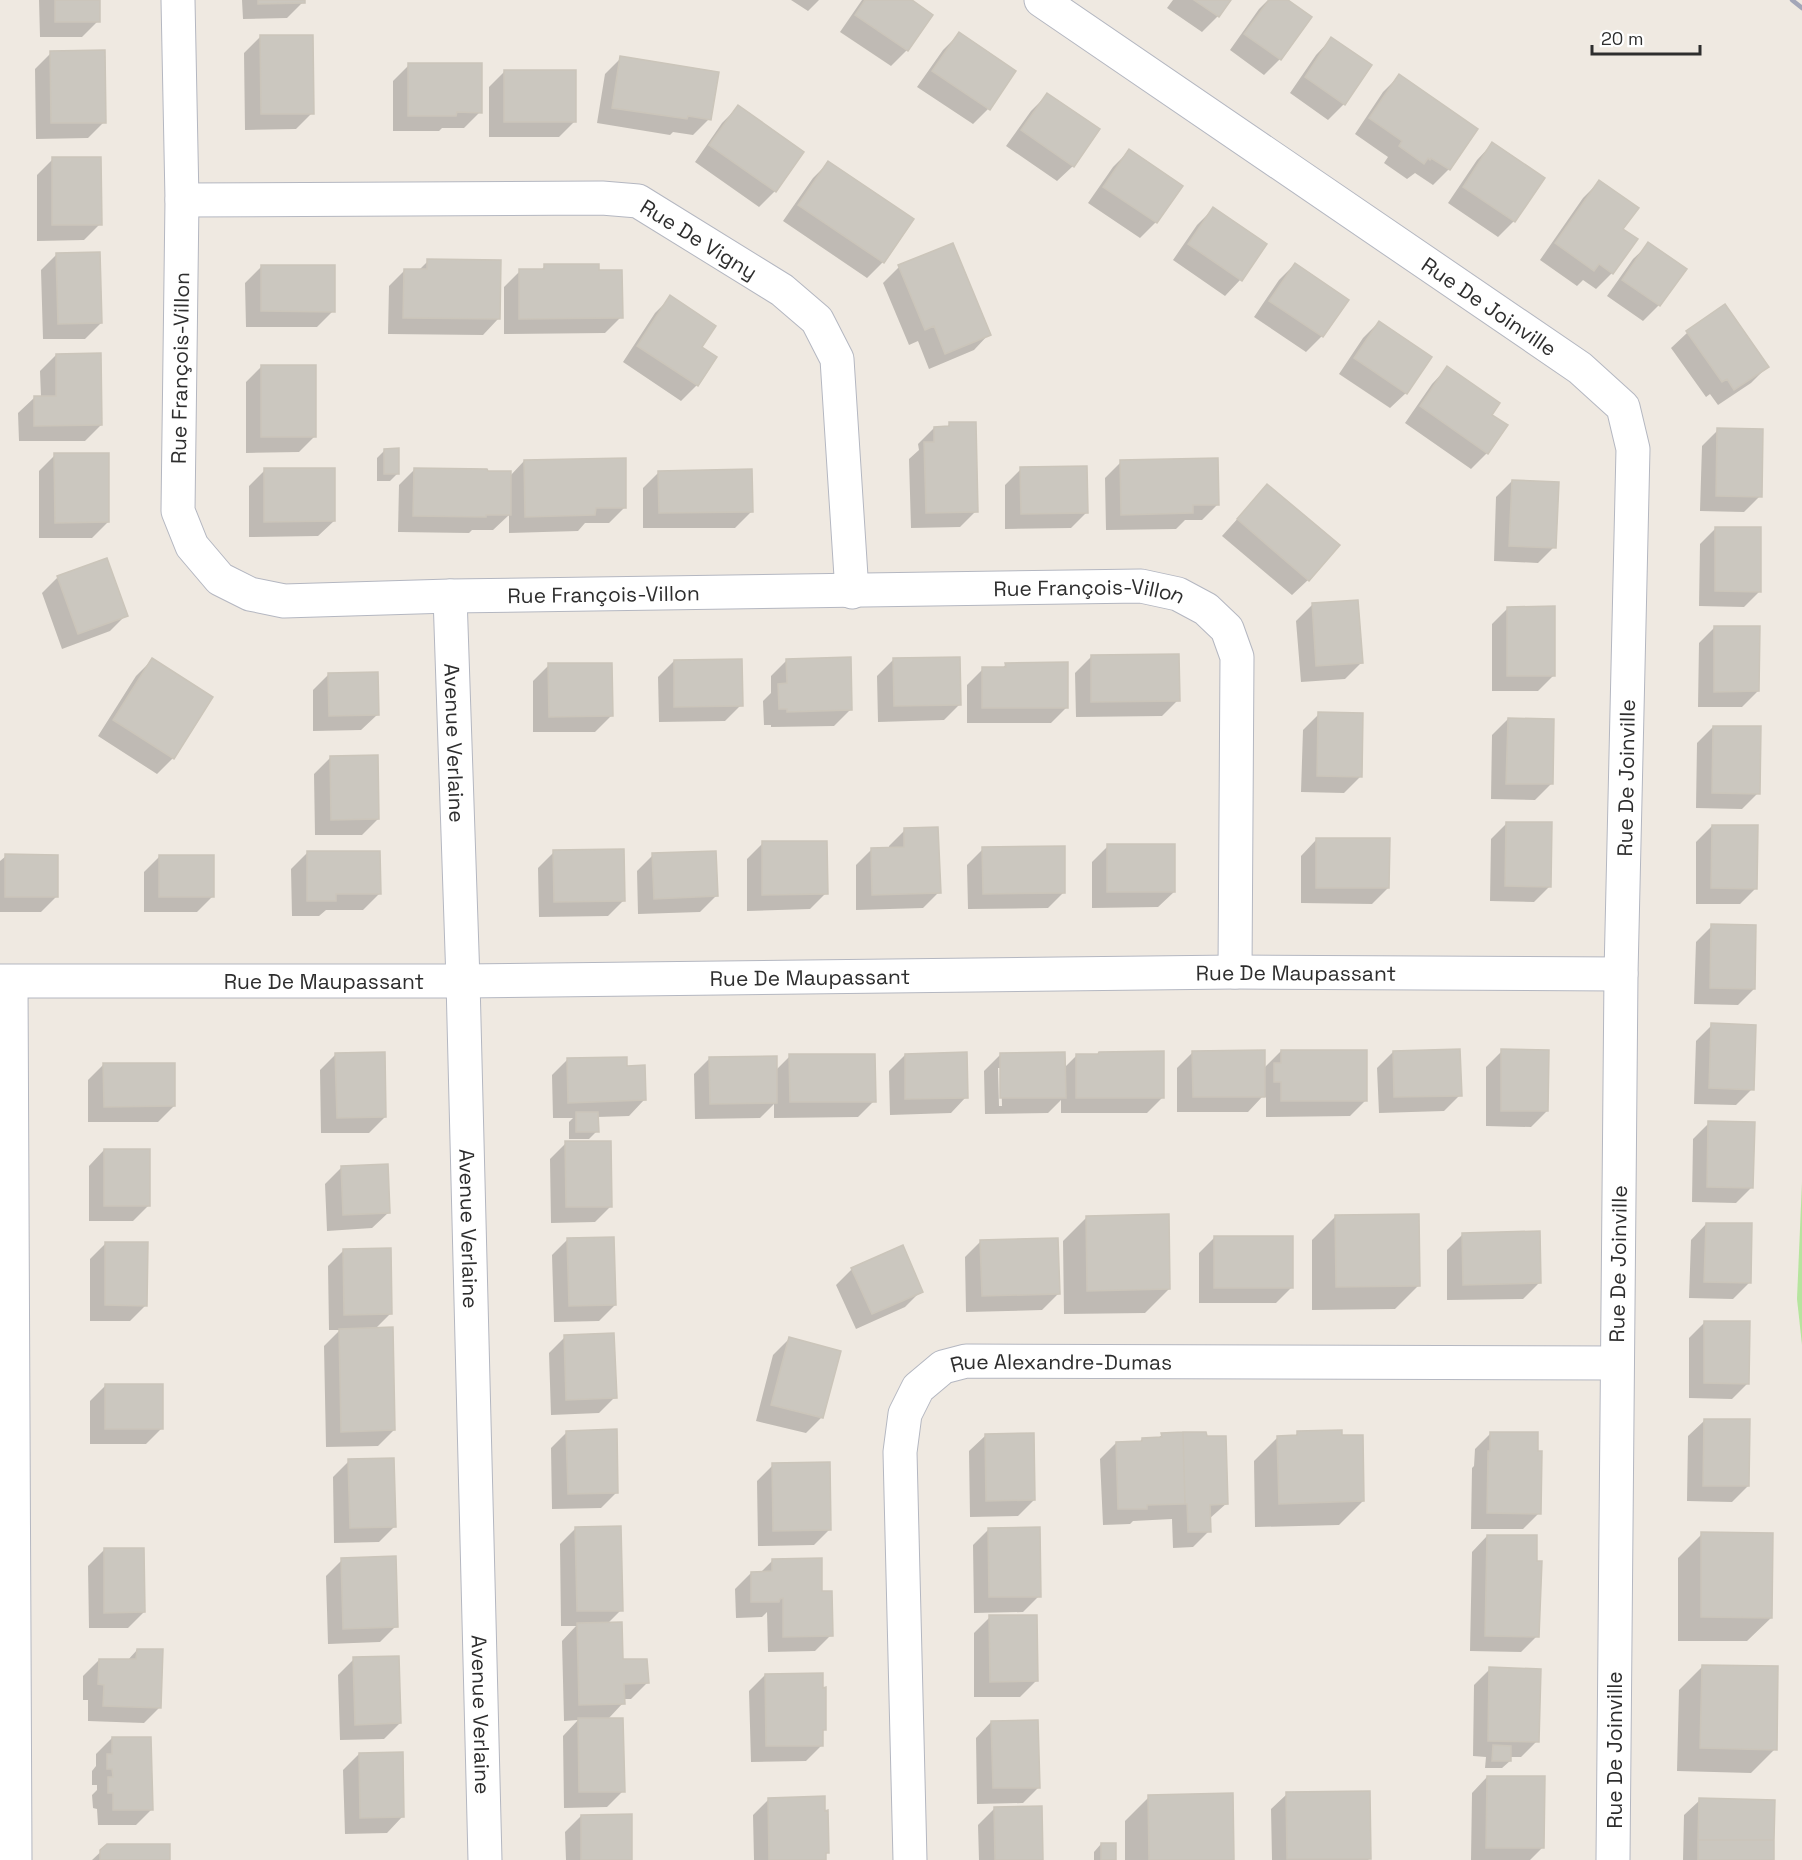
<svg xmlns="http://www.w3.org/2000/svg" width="1802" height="1860" viewBox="0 0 1802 1860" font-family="'Space Grotesk',sans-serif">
  <rect width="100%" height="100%" fill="#efe9e1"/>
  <path fill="#b6e59e" d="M1802,1182V1345L1797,1299Z"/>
  <path fill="#0003" fill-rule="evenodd" d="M39,0H98V21L82,37H40Z
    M242,0H303V2L287,18L243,19Z
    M791,0H819L808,11Z
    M862,0H909L931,15L907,50L891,66L840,32Z
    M1173,0H1229L1218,16L1202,32L1167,8Z
    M1268,0H1285L1310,18L1280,59L1264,75L1230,50L1259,9Z
    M959,34L988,109L973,124L917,87L943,50Z
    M260,37L312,113L296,129L245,130L244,53Z
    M1331,39L1344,104L1328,120L1290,93L1316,55Z
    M51,53L104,122L88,138L36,139L35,69Z
    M621,58L709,119L693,135L673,132L670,135L597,123L605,74Z
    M409,65L480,112L464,128H442L439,131H393V81Z
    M505,71L575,121L559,137H489V87Z
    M1399,76L1476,129L1449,169L1433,185L1415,173L1407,179L1384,163L1388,157L1355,134L1383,92Z
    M1047,95L1073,166L1057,181L1006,146L1031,111Z
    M738,107L802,152L775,191L759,207L695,162L722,123Z
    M1492,144L1543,178L1514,221L1498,237L1448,203L1477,160Z
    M1129,151L1180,187L1156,222L1140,238L1088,203L1113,167Z
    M53,159L100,224L84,240L37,241V175Z
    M828,163L911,219L882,263L867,278L783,221L813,178Z
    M1599,182L1621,230L1612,273L1596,289L1583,280L1577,286L1540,260L1583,198Z
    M1213,209L1264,244L1240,280L1225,296L1173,260L1197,225Z
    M1649,244L1685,269L1659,305L1643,321L1607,296L1633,259Z
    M952,245L989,334L974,350L929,369L918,341L909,345L883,283L899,267Z
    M57,254L101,323L85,339H43L41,270Z
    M428,261L498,319L483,335L388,334L389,286L405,270L418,271Z
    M1295,264L1322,336L1306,352L1254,317L1279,280Z
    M545,266L597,272L621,317L605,333L504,334V287L520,271H540Z
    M261,267L333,311L317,327H246L245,283Z
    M671,297L700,348L697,385L681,401L623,362L655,313Z
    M1725,306L1767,367L1751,383L1718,405L1710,394L1706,397L1671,348L1687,333Z
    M1379,322L1406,393L1390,408L1339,374L1363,338Z
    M56,355L101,425L85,441H19L18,413L34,398L41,397L40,371Z
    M262,366L315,436L299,452L246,453V382Z
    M1447,368L1490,415L1487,453L1471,469L1405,423L1432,384Z
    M950,424L976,511L960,527L911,528L909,459L919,450L918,444L934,428H946Z
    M1718,430L1760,496L1744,512L1700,511L1702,446Z
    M385,450L398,473L390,481H377V458Z
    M55,455L108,522L92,538H39V471Z
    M524,461L625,507L609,523H585L578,531L509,533V515L493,530H472L469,533L398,532L399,485L415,469L510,476Z
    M1121,462L1218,504L1202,520H1185L1176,529L1106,530L1105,478Z
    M1021,469L1087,512L1071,528L1005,529V485Z
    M265,470L334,521L318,536L249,537V486Z
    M659,472L751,512L735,528H643V488Z
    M1512,481L1554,547L1538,563L1494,561L1496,497Z
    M1267,486L1308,580L1292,595L1222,536Z
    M1716,528L1760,591L1744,607L1699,606L1700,544Z
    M58,577L126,615L110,631L62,649L42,593Z
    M1312,605L1361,663L1345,679L1301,682L1296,621Z
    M1508,608L1554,675L1538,691H1492V624Z
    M1715,627L1758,691L1742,707H1698L1699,643Z
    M1091,657L1178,700L1162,716L1076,717L1075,673Z
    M152,660L173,758L157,774L98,736L136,676Z
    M787,660L850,710L834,726L771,727V725H764L763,701L771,693V676Z
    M893,660L960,704L944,720L878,722L877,676Z
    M674,661L741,705L725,721L659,722L658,677Z
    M1006,664L1067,707L1051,723H967V685L983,669H1002Z
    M549,665L611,716L595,732H533V681Z
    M329,674L377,715L361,730L313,731V690Z
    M1319,714L1360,777L1344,793L1301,792L1303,730Z
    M1508,719L1551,784L1535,800L1491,799L1492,735Z
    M1713,727L1758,793L1742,809L1696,808L1697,743Z
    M330,758L378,819L362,835H315L314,774Z
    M1507,823L1550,886L1534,902L1490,901L1491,839Z
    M1712,826L1755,889L1740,904H1696V842Z
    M905,830L939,892L923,908L856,910V865L872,849H889V846Z
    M1316,840L1388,888L1372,904L1301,903V856Z
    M763,843L826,893L810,909L747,911V859Z
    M1108,846L1174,892L1158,907L1092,908V862Z
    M983,849L1064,892L1048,908L968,909L967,865Z
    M554,852L624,900L608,916L539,917L538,868Z
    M307,853L379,894L363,910H326L319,916H292L291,869Z
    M653,855L716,896L700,912L638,914L637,871Z
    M6,856L57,896L41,912H0V861Z
    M160,856L213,896L197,912H144V872Z
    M1712,926L1754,989L1738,1005L1694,1004L1696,942Z
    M1712,1025L1752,1089L1736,1105L1694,1104L1696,1041Z
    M1281,1051L1366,1100L1350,1116L1266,1117V1097H1262L1248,1112H1177V1068L1193,1052L1263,1069Z
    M1502,1051L1547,1111L1531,1127L1486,1126V1067Z
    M1393,1052L1460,1095L1444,1111L1379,1113L1377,1068Z
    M336,1054L385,1117L369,1133H321L320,1070Z
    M905,1055L966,1097L951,1113L890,1115L889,1071Z
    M1000,1055L1064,1068L1077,1055H1097L1163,1097L1147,1113H1061V1100L1048,1113L985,1114L984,1071ZM998,1068H1001L1002,1106H999Z
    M790,1056L874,1101L858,1117L774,1118V1104L760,1118L695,1119L694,1074L710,1058L775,1071Z
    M568,1059L626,1067L644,1100L629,1116L597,1117V1131L589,1139H569V1122L573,1118H553L552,1075Z
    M104,1064L174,1106L158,1122H88V1080Z
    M1709,1123L1752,1187L1736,1203L1692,1202L1693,1139Z
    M566,1143L611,1206L595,1222L551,1223L550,1159Z
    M104,1150L149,1205L133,1221H89V1166Z
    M341,1168L388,1213L372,1228L327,1231L325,1184Z
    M1336,1216L1419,1285L1395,1309L1312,1310V1240Z
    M1086,1218L1169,1289L1145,1313L1064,1314L1063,1241Z
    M1706,1224L1749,1283L1733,1299L1689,1298L1691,1240Z
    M1463,1234L1539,1283L1523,1299L1447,1300V1250Z
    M1215,1237L1292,1287L1276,1303H1199V1253Z
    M568,1239L615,1305L599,1321L554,1322L552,1255Z
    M981,1241L1058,1294L1042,1310L966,1312L965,1257Z
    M106,1243L146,1305L130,1321H90V1259Z
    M344,1250L390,1314L375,1329L394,1430L378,1446L326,1447L324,1346L340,1330H329L328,1266Z
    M852,1269L921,1291L905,1307L856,1329L836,1285Z
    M1705,1322L1748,1383L1732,1399L1689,1398V1338Z
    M565,1337L615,1397L599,1413L551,1415L549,1353Z
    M789,1339L822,1417L806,1433L756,1421L773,1355Z
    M106,1385L162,1428L146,1444H90V1401Z
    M1704,1421L1748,1486L1732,1502L1687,1501L1688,1436Z
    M567,1432L617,1492L601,1508L552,1509L551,1448Z
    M1298,1433L1363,1501L1339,1525L1255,1527L1254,1461L1278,1437H1294Z
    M1491,1433L1539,1513L1523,1529H1471L1472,1468L1474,1466L1475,1449Z
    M1162,1435L1227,1503L1209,1519V1531L1193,1547L1173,1548L1172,1519L1133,1521L1130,1524L1103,1525L1100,1459L1116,1443H1139L1142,1439L1158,1438Z
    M985,1436L1034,1500L1018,1516L970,1517L969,1451Z
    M349,1461L395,1526L379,1542L334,1543L333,1477Z
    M773,1465L830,1529L814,1545L758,1546L757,1481Z
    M576,1528L621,1610L607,1624L622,1661L647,1683L631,1699H623V1703L608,1719L623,1791L607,1807L564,1808L563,1736L578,1720L564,1721L562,1641L576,1626H561L560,1544Z
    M989,1529L1039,1596L1023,1612L974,1613L973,1545Z
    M1702,1534L1771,1618L1747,1641H1678V1558Z
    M1487,1536L1537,1636L1521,1652L1470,1651L1472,1552Z
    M104,1550L144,1612L128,1628H89L88,1566Z
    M342,1560L396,1626L380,1642L328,1644L326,1576Z
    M772,1561L821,1592L831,1635L815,1651L768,1652L767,1612L762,1617L736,1618L735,1589L751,1573H760Z
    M990,1617L1036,1681L1020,1697H974V1633Z
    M137,1650L160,1707L144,1723L88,1721V1700H83V1676L99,1660L127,1661Z
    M354,1659L400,1723L384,1739L340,1740L338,1675Z
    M1703,1666L1775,1749L1751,1773L1677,1771L1679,1690Z
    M1490,1669L1537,1741L1521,1757H1510V1761L1502,1768H1485L1486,1757L1473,1756L1474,1685Z
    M765,1675L825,1729L822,1732V1745L806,1761L751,1762L749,1691Z
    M991,1722L1039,1787L1023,1803L977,1804L976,1738Z
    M112,1738L152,1809L136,1825H98L97,1809L93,1808L92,1795L97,1790V1785H92V1771L96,1766V1754Z
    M359,1754L402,1817L387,1833L345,1834L343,1770Z
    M1487,1777L1542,1848L1530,1860H1471L1472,1793Z
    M1287,1794L1370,1858L1368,1860H1272L1271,1809Z
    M1149,1797L1233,1860H1125V1821Z
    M769,1799L827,1853L825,1855V1860H754L753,1815Z
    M1700,1800L1772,1860H1683L1684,1815Z
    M994,1809L1042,1860H979L978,1825Z
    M581,1816L631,1860H566L565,1832Z
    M1101,1844L1114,1860H1094V1852Z
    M108,1845L168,1860H92Z"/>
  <path fill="#cbc7bf" stroke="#cbc5ba" stroke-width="1.5" d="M55,0H100V22H55Z
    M258,0H305V3L258,4Z
    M865,0H912L933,15L908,51L855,15Z
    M1194,0H1231L1219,17Z
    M1269,0H1288L1312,17L1281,60L1244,34Z
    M959,32L1016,71L990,110L932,71Z
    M260,35H313L314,114H261Z
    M1331,37L1372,65L1345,105L1305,77Z
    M105,50L106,123H51L50,51Z
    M620,56L719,72L711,120L688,116L687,119L612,108Z
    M408,63H482V113L457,112L456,116H408Z
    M504,70H576V122H504Z
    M1399,74L1478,129L1450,170L1431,158L1430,160L1428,158L1424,164L1399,146L1402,141L1369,118Z
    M1047,93L1100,129L1074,167L1021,130Z
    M738,105L804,152L776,192L709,145Z
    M1492,142L1545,178L1515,222L1463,187Z
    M1129,149L1183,186L1157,223L1103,187Z
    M52,157H101L102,225H52Z
    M828,161L914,219L884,263L798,205Z
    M1599,180L1639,208L1623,229L1638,239L1613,274L1599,264L1594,271L1555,243Z
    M1213,207L1267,244L1242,281L1188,244Z
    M1648,242L1687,269L1660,306L1622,280Z
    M953,243L991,335L945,354L934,326L925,330L898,265Z
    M100,252L102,323L58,324L56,253Z
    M427,259L501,260L500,319L403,318L404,269H427Z
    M1295,263L1349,300L1323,337L1269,301Z
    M544,264H599V270H622L623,318L519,319V269H544Z
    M261,265H335V312L261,311Z
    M670,295L716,326L702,347L717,357L698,386L637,346Z
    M1725,304L1769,367L1734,390L1727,379L1722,382L1686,331Z
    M1379,321L1432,357L1407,394L1354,358Z
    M101,353L102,425L34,426V396H56V354Z
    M261,365H316V437H261Z
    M1447,366L1500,403L1492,415L1508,425L1488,454L1420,406Z
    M949,422H976L978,512L926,513L924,442H934V427L949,426Z
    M1717,428L1763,429L1762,497L1716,496Z
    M399,448V474H384V449Z
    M54,453H109V522L55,523Z
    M626,458V508H596L595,515L525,517L524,460Z
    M1218,458L1219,505H1193V513L1121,515L1120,460Z
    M1087,466L1088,513L1021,514L1020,467Z
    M264,468H335V521L264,522Z
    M414,468L487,469L488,471H511V515H486V517L413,516Z
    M752,469L753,512L659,513L658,471Z
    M1512,480L1559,482L1556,548L1509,546Z
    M1267,484L1340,545L1309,581L1237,519Z
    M1715,527H1761V592L1715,591Z
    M107,558L128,616L78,634L57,576Z
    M1358,600L1363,663L1316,666L1312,603Z
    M1555,606V676H1507V607Z
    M1714,626H1760L1759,691L1714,692Z
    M1179,654L1180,701L1091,702V655Z
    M851,657L852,710L787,712V709H779L778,684L787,683L786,659Z
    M960,657L961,705L894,706L893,658Z
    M152,658L213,697L174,759L113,720Z
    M742,659L743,706L674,707V660Z
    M1068,662V708H982V667H1006L1005,663Z
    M548,663H612L613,716L549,717Z
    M378,672L379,715L329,716L328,673Z
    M1318,712L1363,713L1362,777L1317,776Z
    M1508,718L1554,719L1553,784H1506Z
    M1713,726H1761L1760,794L1712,793Z
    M378,755L379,819L331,820L330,756Z
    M1506,822H1552L1551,887L1505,886Z
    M1712,825H1758L1757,889L1711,888Z
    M938,827L941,893L872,895L871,848L904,847V828Z
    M1316,838H1390L1389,888H1316Z
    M762,841H827L828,894L762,895Z
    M1107,844H1175V892H1107Z
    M1065,846V893L983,894L982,847Z
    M624,849L625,901L554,902L553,850Z
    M307,851H380L381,894H336V901H307Z
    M716,851L718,896L654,899L652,853Z
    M5,854L58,855V897H5Z
    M159,855H214V897H159Z
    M1711,924L1756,925L1755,989L1710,988Z
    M1711,1023L1756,1025L1754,1090L1709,1088Z
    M1460,1049L1462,1096L1394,1097L1393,1051Z
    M1501,1049L1549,1050L1548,1111H1501Z
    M1265,1050V1097H1193L1192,1051Z
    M1281,1050H1367V1101H1281V1082H1274V1063H1281Z
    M1164,1051V1098H1076V1054H1098L1099,1052Z
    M385,1052L386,1117L337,1118L335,1053Z
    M967,1052L968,1098L905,1099V1054Z
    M1065,1052L1066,1098H1000V1053Z
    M789,1054H875L876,1102H790Z
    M777,1056V1103L710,1104L709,1057Z
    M627,1057V1066L645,1065L646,1100L568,1103L567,1058Z
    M103,1063H175V1106L104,1107Z
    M576,1112H598L599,1132H576Z
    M1708,1121L1755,1122L1753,1188L1707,1187Z
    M565,1141H611L612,1207H566Z
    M104,1149H150V1206H104Z
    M388,1164L390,1213L343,1215L341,1166Z
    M1169,1214L1170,1289L1087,1291L1086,1216Z
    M1419,1214L1420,1286L1336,1287L1335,1215Z
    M1706,1223H1752L1751,1283L1704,1282Z
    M1540,1231L1541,1283L1463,1285L1462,1233Z
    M1214,1236H1293V1288H1214Z
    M614,1237L616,1305L569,1306L567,1238Z
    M1058,1238L1060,1294L982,1296L980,1240Z
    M105,1242H148L147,1306L105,1305Z
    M903,1245L923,1292L872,1314L851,1268Z
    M391,1248L392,1314L344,1315L343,1249Z
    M1704,1321H1750L1749,1384L1704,1383Z
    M393,1327L395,1430L341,1432L339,1329Z
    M614,1333L617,1398L566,1400L564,1335Z
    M789,1337L841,1351L823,1418L771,1405Z
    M105,1384H163V1429H105Z
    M1704,1419H1750L1749,1486H1703Z
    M617,1429L618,1493L568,1494L566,1431Z
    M1342,1430V1435H1363L1364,1501L1279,1504L1277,1436L1297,1435V1431Z
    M1183,1432L1185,1504L1147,1505V1509H1118L1116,1442L1142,1441V1438L1162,1437L1161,1433Z
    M1183,1432H1206L1207,1436H1226L1228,1504L1210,1505L1211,1532H1188L1187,1504H1185Z
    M1490,1432H1538V1451H1542L1541,1514L1487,1513L1488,1451H1490Z
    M1034,1433L1035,1500L986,1501L985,1434Z
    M394,1458L396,1527L350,1528L348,1459Z
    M830,1462L831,1530L773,1531L772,1463Z
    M621,1526L623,1611H577L575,1527Z
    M1040,1527L1041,1597H989L988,1528Z
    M1701,1532L1773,1533L1772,1618L1701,1617Z
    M1487,1535H1537V1561H1542L1539,1637L1485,1636Z
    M104,1548H144L145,1612L104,1613Z
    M396,1556L398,1627L343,1629L341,1558Z
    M822,1558V1591H832L833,1636L783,1637V1598L780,1599L779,1602H751V1572L772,1571V1559Z
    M989,1615H1037L1038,1681L990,1682Z
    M622,1622L623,1659H647L649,1683L624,1684L625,1704L579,1705L577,1623Z
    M137,1649H163L161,1708L103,1706L104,1685L98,1684L99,1659H136Z
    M399,1656L401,1723L355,1725L353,1657Z
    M1702,1665L1778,1666L1777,1750L1700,1748Z
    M1489,1667L1541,1669L1539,1742L1488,1741Z
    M823,1673V1688L826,1687V1730H823V1746H766L765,1674Z
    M578,1718H623L625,1792H579Z
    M1038,1720L1040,1788H993L991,1721Z
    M112,1737H151L153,1810H113V1793H108V1777H113L112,1769H107V1754H112Z
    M1493,1745L1511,1746V1761H1492Z
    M403,1752L404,1817L360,1818L359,1753Z
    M1487,1776H1545L1544,1848H1486Z
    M1370,1791L1371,1859H1287L1286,1792Z
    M1233,1793L1234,1860H1149L1148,1795Z
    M825,1796V1811L828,1810L829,1853H826V1860H769L768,1798Z
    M1699,1798L1775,1800L1774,1840H1698Z
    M1042,1806L1043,1860H995L994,1807Z
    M632,1814V1860H581V1815Z
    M1698,1840H1774V1860H1698Z
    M1101,1843H1116V1860H1101Z
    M107,1844H170V1860H100V1850Z"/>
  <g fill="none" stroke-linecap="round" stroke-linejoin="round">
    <defs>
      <g id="street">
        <path id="s1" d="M178,0L182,200L178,511L192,546L220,579L250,594L284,601L450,596L1141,586L1178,594L1206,609L1227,629L1237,657L1235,972"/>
        <path id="s2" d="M1041,0L1580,368L1623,407L1633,449L1621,974L1613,1860"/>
        <path id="s3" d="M182,200L602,198L638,201L782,290L817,320L837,359L852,592"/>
        <path id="s4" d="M450,596L463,981L485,1860"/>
        <path id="s5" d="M0,981H463L1235,972L1621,974"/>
        <path d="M11,982L15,1860"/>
        <path id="s6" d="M910,1860L900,1452L905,1414L918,1388L943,1367L966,1361L1617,1363"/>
      </g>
    </defs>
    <use href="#street" stroke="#b4b7c1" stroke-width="35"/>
    <use href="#street" stroke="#fff" stroke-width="33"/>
    <path stroke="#a3a6b8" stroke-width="4.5" d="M1792,0L1802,8"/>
  </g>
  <g text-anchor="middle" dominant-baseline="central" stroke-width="6" stroke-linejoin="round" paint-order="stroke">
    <g font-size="21" fill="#2e2e2e" stroke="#fff">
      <text stroke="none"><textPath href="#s3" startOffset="528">Rue De Vigny</textPath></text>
      <text stroke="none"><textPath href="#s2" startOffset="543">Rue De Joinville</textPath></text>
      <text transform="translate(180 368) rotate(-89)">Rue François-Villon</text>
      <text stroke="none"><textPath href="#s1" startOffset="980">Rue François-Villon</textPath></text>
      <text stroke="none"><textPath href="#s1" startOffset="1466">Rue François-Villon</textPath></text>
      <text stroke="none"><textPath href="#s4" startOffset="147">Avenue Verlaine</textPath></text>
      <text transform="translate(1626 778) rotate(-89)">Rue De Joinville</text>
      <text stroke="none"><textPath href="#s5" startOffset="1296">Rue De Maupassant</textPath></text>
      <text stroke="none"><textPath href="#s5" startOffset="810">Rue De Maupassant</textPath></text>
      <text stroke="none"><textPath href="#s5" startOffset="324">Rue De Maupassant</textPath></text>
      <text stroke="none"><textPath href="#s4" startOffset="633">Avenue Verlaine</textPath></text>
      <text transform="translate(1618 1264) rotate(-89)">Rue De Joinville</text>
      <text stroke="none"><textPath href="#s6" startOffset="627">Rue Alexandre-Dumas</textPath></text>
      <text stroke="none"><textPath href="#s4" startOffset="1119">Avenue Verlaine</textPath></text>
      <text transform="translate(1614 1750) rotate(-90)">Rue De Joinville</text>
    </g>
  </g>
  <path d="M1592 45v9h108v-9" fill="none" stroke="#2e2e2e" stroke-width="3"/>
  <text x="1601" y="45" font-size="18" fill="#2e2e2e" stroke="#ffffff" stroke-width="4.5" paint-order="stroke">20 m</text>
</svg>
